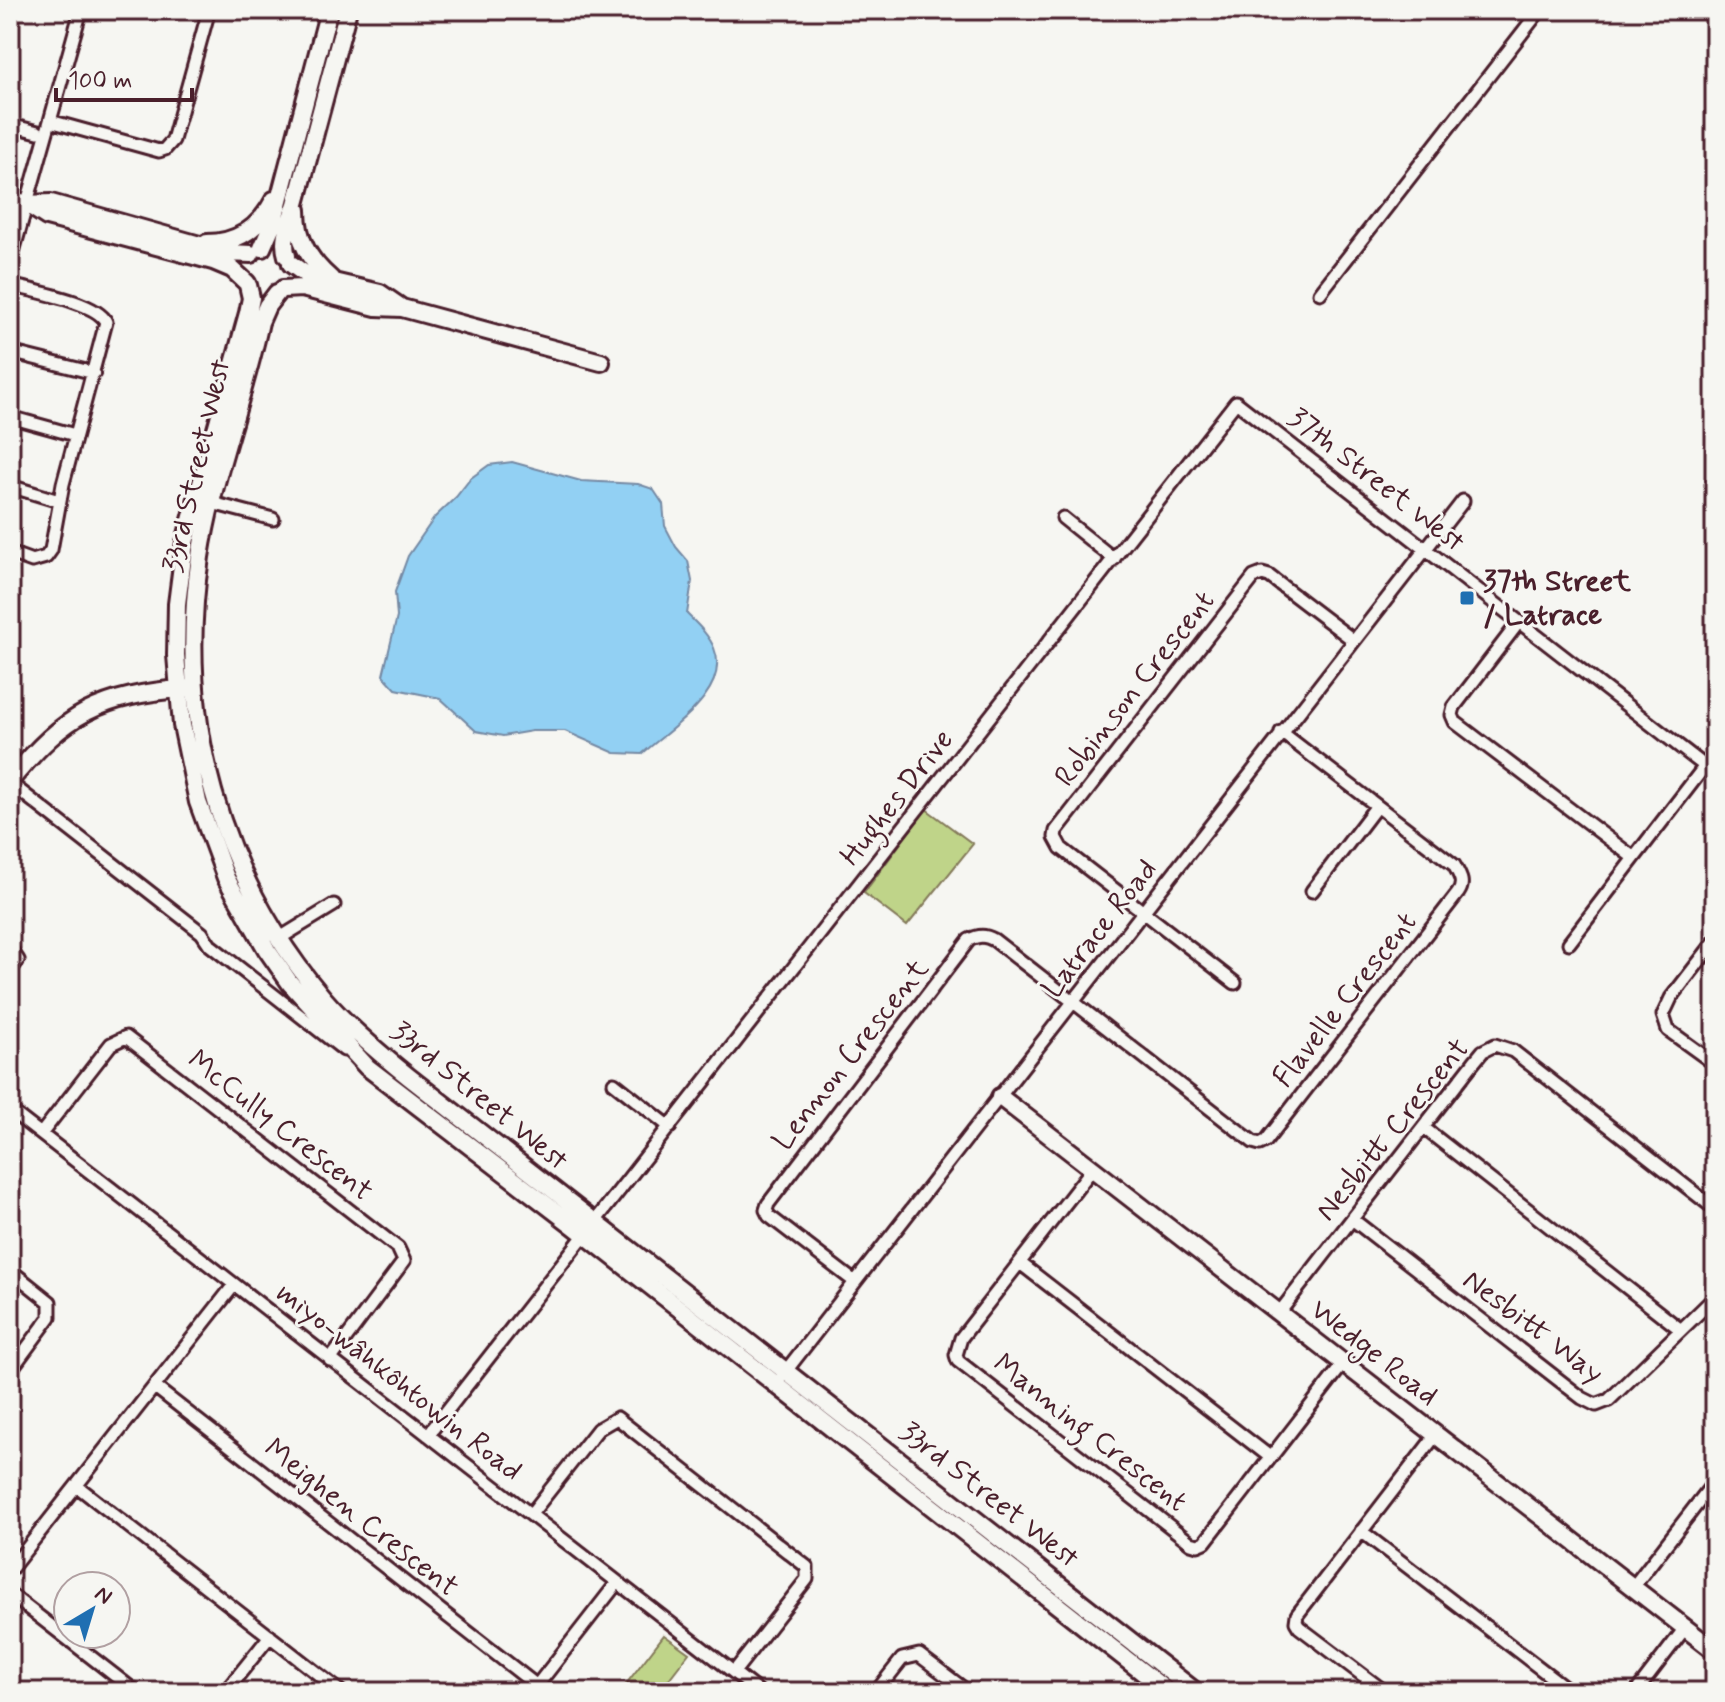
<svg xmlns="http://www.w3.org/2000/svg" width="1725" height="1702" viewBox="0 0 1725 1702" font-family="Mynerve,sans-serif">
  <rect width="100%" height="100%" fill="#f6f6f2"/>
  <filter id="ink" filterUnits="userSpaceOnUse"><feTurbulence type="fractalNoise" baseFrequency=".0125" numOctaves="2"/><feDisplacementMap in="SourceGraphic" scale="16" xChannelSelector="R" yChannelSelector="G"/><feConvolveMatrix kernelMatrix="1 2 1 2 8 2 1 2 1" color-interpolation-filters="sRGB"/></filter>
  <g filter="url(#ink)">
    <path fill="#bfd489" stroke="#847a5a" stroke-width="2" d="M926,809L973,844L907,926L864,893Z
      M664,1635L689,1653L659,1692H620Z"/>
    <path fill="#92d0f3" stroke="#7589a3" stroke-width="2" d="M512,462L581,481L638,484L653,489L663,504L665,526L676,547L688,561L692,581L687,614C697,624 709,635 714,648C732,692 669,729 642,754L615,753L565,731H532L503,736L476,731L440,698L396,689L383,675L397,617L395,592L408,556L435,517L456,497L471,478L489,465Z"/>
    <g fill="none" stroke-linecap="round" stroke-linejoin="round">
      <defs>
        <path id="street" d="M50,121L81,10
          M10,125L38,132
          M10,263L50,121L159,151L165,149L173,140L209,10
          M10,285C32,291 97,302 106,322L63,484L51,550L46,557L32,561L10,553
          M1320,293L1540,10
          M10,352L94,373
          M10,417L75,435
          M10,486L59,501
          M212,503L273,519
          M1063,518L1114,559
          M1519,622L1454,707L1452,715L1455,722L1634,858L1705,766
          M10,783L202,933L210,945L344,1050
          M1312,891L1376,807
          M280,938L334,905
          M1715,941L1671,998L1663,1015L1668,1030L1715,1064
          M1569,943L1634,858
          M10,948L18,960L10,971
          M1235,983L1061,848L1055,837L1056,831L1254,577L1262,574L1269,576L1353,640
          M614,1083L670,1127
          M10,1110L759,1692
          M1424,1128L1681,1330
          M41,1134L111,1044L126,1037L398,1248L404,1261L330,1360
          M1093,1168L961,1338L956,1355L958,1361L1191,1543L1198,1545L1205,1542L1343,1364
          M1352,1219L1582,1398L1596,1405L1609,1400L1715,1297
          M1020,1263L1270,1457
          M10,1270L50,1302V1317L10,1371
          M855,1282L769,1216L766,1210L768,1204L969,940C979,935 985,935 994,940L1253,1142L1260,1144L1266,1141L1458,893C1465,883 1460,876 1454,865L1281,732
          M1279,1313L1474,1062L1483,1051L1495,1045L1513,1051L1715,1209
          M782,1376L1463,501
          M155,1387L537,1686
          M428,1435L1236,402L1715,774
          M77,1486L341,1692
          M531,1514L598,1429L617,1418L807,1567V1579L734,1672
          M1361,1531L1571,1692
          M10,1570L234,1285
          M1633,1587L1715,1481
          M10,1594L136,1692
          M225,1692L270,1636
          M532,1692L617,1583
          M876,1692L902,1659L919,1655L968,1692
          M1385,1692L1299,1627L1296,1622L1297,1615L1435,1436
          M1636,1692L1685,1628"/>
        <path id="secondary" d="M10,199L27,204L51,203L228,253L251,254
          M27,204L47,217L213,261L232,269L247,283
          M297,210C297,240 309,260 331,279
          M207,243C238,243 260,227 274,200
          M262,248L273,223L329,10
          M287,256C281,237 290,222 296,204L348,10
          M291,264L308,276L380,293L402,308
          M248,285L251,298L248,313L185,542L177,604L176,655L182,725L198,802L226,878L267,950L290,983L367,1067L574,1226L1168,1692
          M283,289L302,288L376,307L402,308L601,362
          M277,293L267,306L260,322C243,401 212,478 200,557C176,719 218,874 324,999C349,1028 379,1053 409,1077L1196,1692
          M10,781C67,712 99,696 188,688
          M1000,1097L1715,1651"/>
      </defs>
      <use href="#street" stroke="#4a1f2b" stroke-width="17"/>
      <use href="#secondary" stroke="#4a1f2b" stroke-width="22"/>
      <use href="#street" stroke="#f6f6f2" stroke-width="11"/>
      <use href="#secondary" stroke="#f6f6f2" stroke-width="16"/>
    </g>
  </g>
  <rect fill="#1f6fb2" stroke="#f6f6f2" stroke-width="3" x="1459" y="590" width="16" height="16" rx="4"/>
  <g text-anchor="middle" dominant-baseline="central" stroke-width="6" stroke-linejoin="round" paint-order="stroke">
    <g font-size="30" fill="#4a1f2b" stroke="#f6f6f2">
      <text transform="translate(197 466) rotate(-77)">33rd Street West</text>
      <text transform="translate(1376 480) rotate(38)">37th Street West</text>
      <text transform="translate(1135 689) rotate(-52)">Robinson Crescent</text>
      <text transform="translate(897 798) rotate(-52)">Hughes Drive</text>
      <text transform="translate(1100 929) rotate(-52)">Latrace Road</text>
      <text transform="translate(1345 1000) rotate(-52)">Flavelle Crescent</text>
      <text transform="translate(851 1055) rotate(-52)">Lennon Crescent</text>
      <text transform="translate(479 1096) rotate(39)">33rd Street West</text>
      <text transform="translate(280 1126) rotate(38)">McCully Crescent</text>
      <text transform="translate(1393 1130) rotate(-51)">Nesbitt Crescent</text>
      <text transform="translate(1533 1327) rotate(37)">Nesbitt Way</text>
      <text transform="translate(1374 1353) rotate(38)">Wedge Road</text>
      <text transform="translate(399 1382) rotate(38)">miyo-wâhkôhtowin Road</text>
      <text transform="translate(1090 1433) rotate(38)">Manning Crescent</text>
      <text transform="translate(989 1495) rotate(38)">33rd Street West</text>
      <text transform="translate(361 1518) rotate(38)">Meighen Crescent</text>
    </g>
    <g font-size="30" font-weight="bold" fill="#4a1f2b" stroke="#f6f6f2" text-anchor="start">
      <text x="1483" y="581">37th Street<tspan x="1483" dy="34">/ Latrace</tspan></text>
    </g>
  </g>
  <rect width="1725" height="1702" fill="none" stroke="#f6f6f2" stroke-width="40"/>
  <rect x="20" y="20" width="1685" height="1662" fill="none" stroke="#4a1f2b" stroke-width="3" filter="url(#ink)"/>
  <g transform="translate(92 1610) rotate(38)"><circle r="38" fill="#f6f6f2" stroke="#b1a0a2" stroke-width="2"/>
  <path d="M0-6L14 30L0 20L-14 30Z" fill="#1f6fb2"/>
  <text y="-12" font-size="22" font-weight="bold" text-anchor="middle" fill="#4a1f2b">N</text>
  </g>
  <path d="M56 88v12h136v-12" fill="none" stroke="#4a1f2b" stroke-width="4"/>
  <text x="68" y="88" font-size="24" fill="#4a1f2b" stroke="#f6f6f2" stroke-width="6" paint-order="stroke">100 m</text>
</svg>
